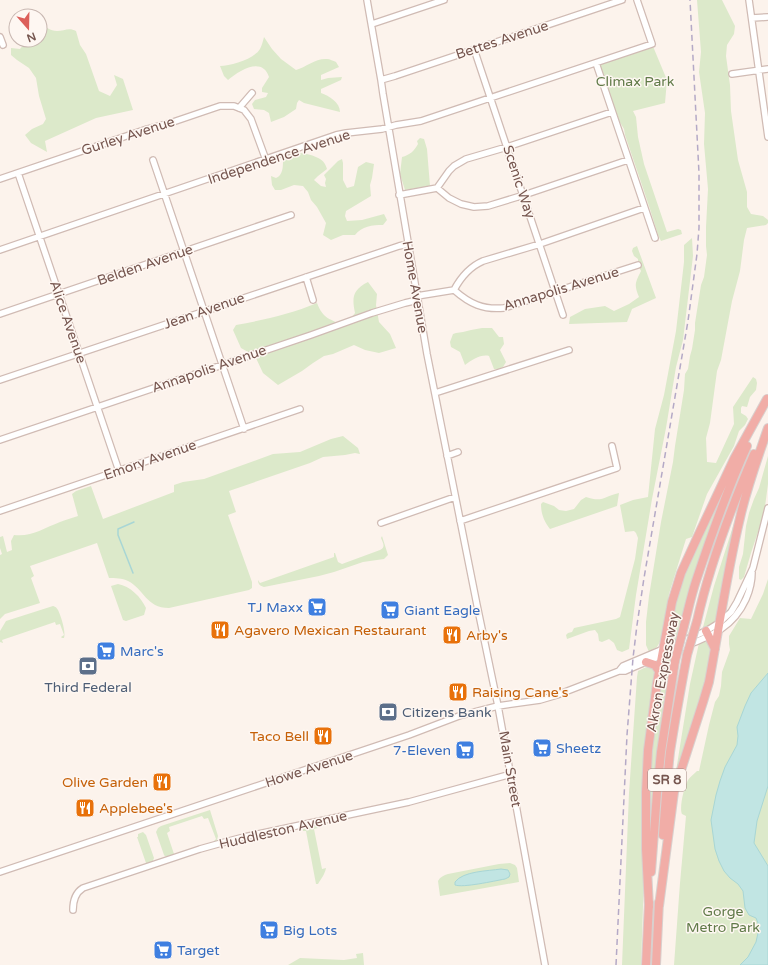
<svg xmlns="http://www.w3.org/2000/svg" width="768" height="965" viewBox="0 0 768 965" font-family="'Varela Round',sans-serif">
  <rect width="100%" height="100%" fill="#fcf3ec"/>
  <path fill="#dce9ca" d="M697,0H722L735,26L734,34L727,45L726,56L730,85L731,111L738,160L747,192V207L751,214L763,216L768,220V223L766,225L747,228L744,240L740,271L732,301L721,360L717,371L710,423L706,438L707,462L716,463L734,424L733,407L753,377L756,379L757,383L756,390L750,397L747,407L742,406L741,408V413L746,416L748,419L745,425L739,431L734,446L707,494L692,537L686,539L669,594L661,640L657,647L649,652L646,645V622L649,596L661,522L673,462L675,446L684,390L685,374L688,369L690,356L692,349L695,330V323L701,285L704,277L707,255L706,246V227L708,189L704,144L705,113L699,72L701,52Z
    M40,23C46,27 50,31 57,31C64,31 69,27 76,31L80,45L86,54L99,91L110,96L117,85L114,75L123,79L133,110L96,118L45,141L47,152L31,143L25,135L32,129L43,124L46,119L39,96L36,78L29,68L17,60L11,55V48L20,49L24,44L22,40H40Z
    M264,37L272,49L281,59L296,70C306,67 316,58 327,59C330,59 333,61 336,62L339,67L321,75V80L328,78L342,77L341,80L321,89V93C329,96 340,102 340,112L304,103L299,100L297,103L296,109L284,117L271,122L269,113L264,110L254,109L252,104L255,100L266,97L268,93L262,92V88L269,77C262,56 239,71 228,80L224,76L220,66C231,66 254,59 260,49C262,45 263,41 264,37Z
    M652,44L667,80L665,103L633,111L636,117L638,137L644,164L667,232L678,229L681,230L682,234L661,241L658,235C648,201 636,168 625,135L624,129L618,119V115L613,116L596,63Z
    M420,138L424,139L427,149L430,186L405,190L400,174L402,157C410,155 414,151 418,144L417,141Z
    M303,153C313,156 324,157 327,169L318,176L314,180L321,186L326,187L325,183L326,179L324,175L338,161L342,159L343,163V180L347,188L354,186L358,167L366,162L374,164L372,178L370,185L371,196L346,211L345,216L347,221L362,220L384,214L387,220L383,225C372,225 362,226 355,235H343L331,240L323,235L326,223L317,207L311,200L308,192L303,186L294,185L281,190H275L272,185L271,176L276,178C283,175 283,167 283,160L292,154Z
    M692,238L693,256L683,340L676,367L666,428L652,499L636,595L629,649L622,652L617,650L614,643L609,639L602,642L599,641L598,634L595,630L589,631L567,639L566,635L568,633L572,632L574,628L616,619L620,617L635,559L638,538L636,533L634,531L625,532L620,505L633,500L648,497L655,429L664,395L676,331L684,262V245Z
    M637,246L656,298L632,309L627,322L569,324L570,317L585,309L605,306L614,311L629,304L639,297C634,285 635,283 641,271L638,265V259L634,256L632,251L633,248Z
    M368,282L377,294L376,305L379,322L390,334L396,348L379,353L365,350L354,345L333,354L324,356L313,363L302,371L278,385L263,373L255,356L241,348L233,330L236,325C264,320 291,314 317,303C323,319 330,319 345,326L355,313C352,298 352,290 368,282Z
    M482,328H492L499,337H503L504,344L500,350L506,362L503,367L499,369H494L489,356C481,354 472,360 465,365L460,352L451,347L450,342L453,334L456,333L463,332L471,330Z
    M343,436L358,448L360,454L355,453L345,455L323,457L310,463L229,491L236,512L228,515L252,582V588L249,590L169,608C146,608 144,589 128,581C122,578 115,578 109,578L97,543L30,566L34,576L31,578L40,603L5,614L0,619V555L2,554L0,548V537L3,536L7,552L12,550L11,541L14,535C32,537 44,528 60,522C65,520 72,518 78,516L72,494L76,491L91,486L103,519L174,492V485L183,482L204,479L273,454L300,452L331,439Z
    M768,456V484L764,514L751,553L744,577L741,580L739,579V567L743,554L746,526L749,513L754,499L759,488Z
    M619,493L617,506L550,529C544,521 541,514 541,504L543,502L554,506L559,510L566,511L574,509L581,500L586,497C603,503 604,496 619,493Z
    M715,506L717,507L702,550L677,641L668,644V641L671,618L682,578Z
    M736,517L717,621L702,631L714,586Z
    M382,536L388,555L384,559L363,562L334,572L319,576L264,587C260,586 258,584 258,580L260,583L334,557V553H335L338,562L342,564L380,550C386,547 383,543 381,538Z
    M768,579V965H674L680,883L686,816L682,814C679,808 684,787 688,780C690,777 694,774 697,771H699L709,725L715,702L719,696L721,686L722,672L730,650L729,644V636L740,618L751,619L763,594Z
    M118,584C130,586 141,597 146,608L144,615L126,621L123,620L111,586Z
    M53,606C56,607 56,607 58,610C61,616 66,632 64,638H62L61,637L64,635L60,624L56,625L55,622L2,640L3,643L0,642V631L6,621Z
    M708,640L712,649L706,685L679,771H676L690,684L699,643Z
    M674,655L661,724L656,766L651,814H649C650,762 653,709 665,658Z
    M652,666L655,669L644,877L641,965H622L629,793L637,677L638,671L644,668Z
    M210,810L218,836L217,840L215,842L214,841L216,839L208,818L204,819L202,816L169,827L170,831L167,833L174,854H177C173,856 167,859 164,855L156,832L158,828L161,826Z
    M311,826H316L318,828L314,829L322,869L326,868C325,874 321,879 318,884H316L306,831H303V829Z
    M143,832L146,835L154,858L152,863L147,864L146,863L137,837H138V834Z
    M510,863L515,865L517,868L519,882L440,896L438,881C440,877 444,875 448,874L499,864Z
    M363,953L364,965H288L300,958L344,960L357,958L356,954Z"/>
  <path fill="#c1e5e3" stroke="#a8d6d5" d="M768,673V786L757,821L754,843L768,866V965H740L748,957L756,942L758,933V923L756,918L749,915L745,908L743,891L738,884L730,878L724,871L719,861L715,849L711,820L716,795L720,781L725,767L737,745L738,736L737,727L745,706L751,693Z
    M501,869L508,870L510,874L509,877L505,879C494,881 463,888 455,885V882C463,871 488,871 501,869Z"/>
  <g fill="none" stroke-linecap="round" stroke-linejoin="round">
    <path stroke="#a8d6d5" stroke-width="1.5" d="M133,573L118,535V529L134,522"/>
    <defs>
      <path id="minor" d="M367,0L381,80L383,94L427,354L477,605L498,706L545,965
        M749,0L768,137
        M752,18L768,17
        M372,24L444,0
        M0,37L3,45
        M474,49L563,315
        M596,63L655,238
        M732,74L768,69
        M381,80L395,76L622,0
        M239,108L252,93
        M153,160L244,429
        M18,173L119,471
        M0,179L147,129L170,123L220,106H234L244,110L251,119L266,160
        M437,188L449,198L461,204L474,207L488,206L524,195L628,160
        M399,195L437,188L449,171L454,166L466,159L507,147L612,112
        M0,250L336,135L346,133L382,129L396,125L421,121L652,44L637,0
        M306,277L313,300
        M454,290C461,277 469,267 483,261L540,244L644,208
        M417,296L454,290C470,304 483,310 504,308L638,265
        M0,314L291,215
        M0,380L399,246L408,244
        M435,393L569,350
        M0,440L311,335L372,313L405,303L418,300
        M447,456L458,452
        M0,511L300,409
        M460,521L617,468L612,446
        M381,523L455,497
        M619,671H625C641,664 657,657 673,651C704,638 731,632 746,599C750,590 752,581 752,572
        M0,872L409,735L459,716L474,712L498,706L540,700L557,695L619,671L623,666L706,631L719,623L731,612L737,602L753,568L768,508
        M73,910C73,901 75,893 83,888L200,849L225,842L244,837L409,802L511,774"/>
      <path id="highway" d="M697,621C710,563 731,508 754,454
        M684,626C688,611 691,596 696,581C711,536 727,490 747,446
        M706,631L715,649
        M646,662L655,665L659,671
        M663,835C665,807 667,780 670,752C675,720 681,687 687,655
        M651,872L657,793L661,752L675,661
        M659,906L674,792L703,702L709,682C719,628 727,572 740,518C747,487 758,457 768,428
        M649,907L646,849V792L648,750L657,683L672,602L681,573L697,538L734,459L767,399
        M646,965L649,902
        M656,965L659,902"/>
    </defs>
    <use href="#minor" stroke="#d0bbb4" stroke-width="8"/>
    <use href="#highway" stroke="#d9d0ce" stroke-width="10"/>
    <use href="#minor" stroke="#fff" stroke-width="5.5"/>
    <use href="#highway" stroke="#f1ada7" stroke-width="8"/>
    <path stroke="#b4a9c6" stroke-width="1.5" stroke-dasharray="6 4" stroke-linecap="butt" d="M616,965L627,735L633,658L637,625L644,578L688,321L697,254L699,228V173L690,0"/>
    <defs>
      <path id="highway-bridge" d="M687,655L697,621
        M675,661L684,626"/>
    </defs>
    <use href="#highway-bridge" stroke="#d9d0ce" stroke-width="10" stroke-linecap="butt"/>
    <use href="#highway-bridge" stroke="#f1ada7" stroke-width="8"/>
  </g>
  <defs>
    <symbol id="supermarket-square" viewBox="-11 -11 22 22"><rect x="-9" y="-9" width="18" height="18" rx="4" fill="#3f7fe0" stroke="#fef7f2"/><path d="M-6-5.5h2.5l.6 2H6L4.5 2H-2.5L-4.4-4H-6ZM-1.5 3.2a1.3 1.3 0 1 0 .1 0ZM3 3.2a1.3 1.3 0 1 0 .1 0Z" fill="#fff"/></symbol>
    <symbol id="restaurant-square" viewBox="-11 -11 22 22"><rect x="-9" y="-9" width="18" height="18" rx="4" fill="#e8710a" stroke="#fef7f2"/><path d="M-5-6h1v4h1v-4h1v4h1v-4h1v5L-1.5 .5V6h-2V.5L-5-1ZM5-6V6H3V1.5H1.5Q1.5-4 5-6Z" fill="#fff"/></symbol>
    <symbol id="bank-square" viewBox="-11 -11 22 22"><rect x="-9" y="-9" width="18" height="18" rx="4" fill="#5c6f8a" stroke="#fef7f2"/><path d="M-6-4H6V4H-6ZM0-2.3a2.3 2.3 0 1 0 0 4.6a2.3 2.3 0 1 0 0-4.6Z" fill="#fff"/></symbol>
  </defs>
  <g fill-rule="evenodd">
    <use href="#supermarket-square" x="306" y="596" width="22" height="22"/>
    <use href="#supermarket-square" x="379" y="599" width="22" height="22"/>
    <use href="#restaurant-square" x="209" y="619" width="22" height="22"/>
    <use href="#restaurant-square" x="441" y="624" width="22" height="22"/>
    <use href="#supermarket-square" x="95" y="640" width="22" height="22"/>
    <use href="#bank-square" x="77" y="655" width="22" height="22"/>
    <use href="#restaurant-square" x="447" y="681" width="22" height="22"/>
    <use href="#bank-square" x="377" y="701" width="22" height="22"/>
    <use href="#restaurant-square" x="312" y="725" width="22" height="22"/>
    <use href="#supermarket-square" x="531" y="737" width="22" height="22"/>
    <use href="#supermarket-square" x="454" y="739" width="22" height="22"/>
    <use href="#restaurant-square" x="151" y="771" width="22" height="22"/>
    <use href="#restaurant-square" x="74" y="797" width="22" height="22"/>
    <use href="#supermarket-square" x="258" y="919" width="22" height="22"/>
    <use href="#supermarket-square" x="152" y="939" width="22" height="22"/>
  </g>
  <g text-anchor="middle" dominant-baseline="central" stroke-width="3" stroke-linejoin="round" paint-order="stroke">
    <rect fill="#fef7f2" stroke="#9f8680" stroke-width="1" x="648" y="769" width="38" height="22" rx="3"/>
    <g font-size="13" font-weight="bold" fill="#76564f">
      <text x="667" y="780">SR 8</text>
    </g>
    <g font-size="14" fill="#76564f" stroke="#fef7f2">
      <text transform="translate(502 40) rotate(-18)">Bettes Avenue</text>
      <text transform="translate(128 136) rotate(-18)">Gurley Avenue</text>
      <text transform="translate(279 157) rotate(-18)">Independence Avenue</text>
      <text transform="translate(519 182) rotate(72)">Scenic Way</text>
      <text transform="translate(145 265) rotate(-19)">Belden Avenue</text>
      <text transform="translate(415 287) rotate(80)">Home Avenue</text>
      <text transform="translate(561 289) rotate(-17)">Annapolis Avenue</text>
      <text transform="translate(204 311) rotate(-19)">Jean Avenue</text>
      <text transform="translate(68 322) rotate(71)">Alice Avenue</text>
      <text transform="translate(209 369) rotate(-19)">Annapolis Avenue</text>
      <text transform="translate(150 460) rotate(-19)">Emory Avenue</text>
      <text transform="translate(663 672) rotate(-79)">Akron Expressway</text>
      <text transform="translate(309 769) rotate(-18)">Howe Avenue</text>
      <text transform="translate(510 769) rotate(80)">Main Street</text>
      <text transform="translate(283 830) rotate(-13)">Huddleston Avenue</text>
    </g>
    <g font-size="14" fill="#607a48" stroke="#fef7f2">
      <text x="635" y="81">Climax Park</text>
      <text x="723" y="911">Gorge<tspan x="723" dy="16">Metro Park</tspan></text>
    </g>
    <g font-size="14" fill="#366cbe" stroke="#fef7f2" text-anchor="start">
      <text x="303" y="607" text-anchor="end">TJ Maxx</text>
      <text x="404" y="610">Giant Eagle</text>
      <text x="120" y="651">Marc's</text>
      <text x="556" y="748">Sheetz</text>
      <text x="451" y="750" text-anchor="end">7-Eleven</text>
      <text x="283" y="930">Big Lots</text>
      <text x="177" y="950">Target</text>
    </g>
    <g font-size="14" fill="#c56008" stroke="#fef7f2" text-anchor="start">
      <text x="234" y="630">Agavero Mexican Restaurant</text>
      <text x="466" y="635">Arby's</text>
      <text x="472" y="692">Raising Cane's</text>
      <text x="309" y="736" text-anchor="end">Taco Bell</text>
      <text x="148" y="782" text-anchor="end">Olive Garden</text>
      <text x="99" y="808">Applebee's</text>
    </g>
    <g font-size="14" fill="#4e5e75" stroke="#fef7f2">
      <text x="88" y="687">Third Federal</text>
      <text x="402" y="712" text-anchor="start">Citizens Bank</text>
    </g>
  </g>
  <g transform="translate(28 28) rotate(160)"><circle r="19" fill="#fef7f2" stroke="#c8b7b1"/>
  <path d="M0-3L7 15L0 10L-7 15Z" fill="#dc5f5a"/>
  <text y="-6" font-size="11" font-weight="bold" text-anchor="middle" fill="#76564f">N</text>
  </g>
</svg>
